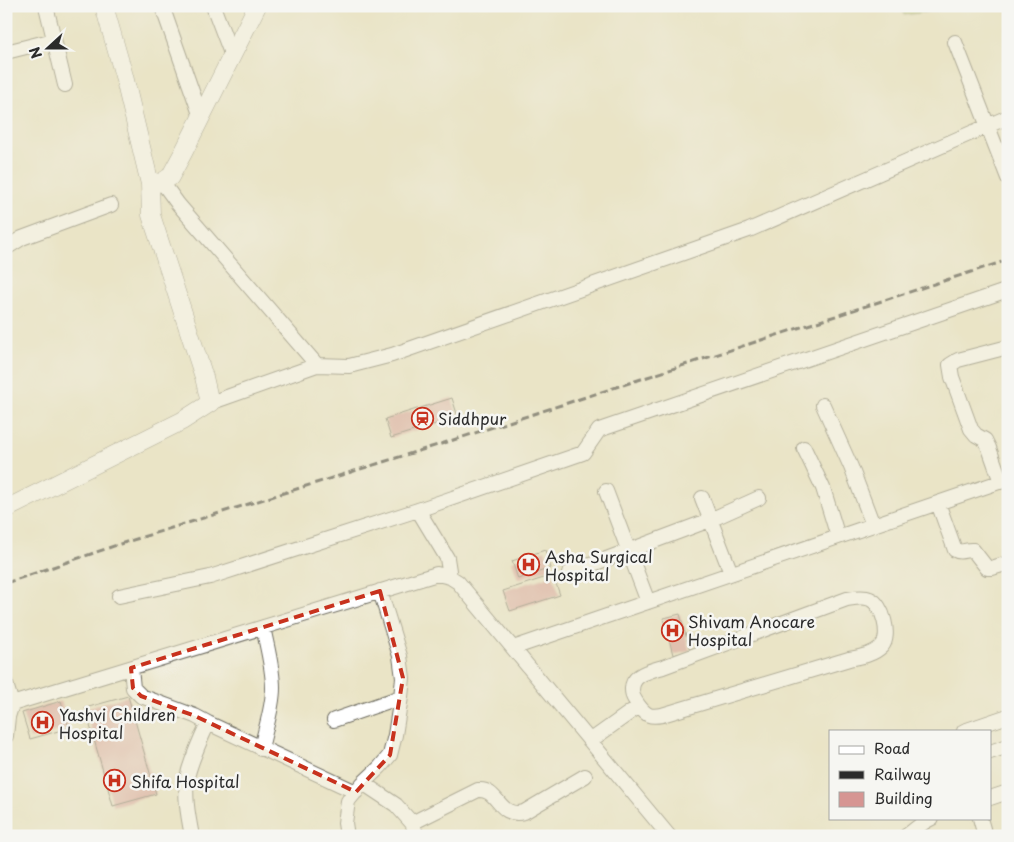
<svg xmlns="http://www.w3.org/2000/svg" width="1014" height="842" viewBox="0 0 1014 842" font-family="'Playpen Sans',sans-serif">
  <rect width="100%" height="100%" fill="#f6f6f2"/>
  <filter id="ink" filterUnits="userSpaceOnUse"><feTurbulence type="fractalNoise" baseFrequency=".02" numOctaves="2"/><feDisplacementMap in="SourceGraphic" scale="10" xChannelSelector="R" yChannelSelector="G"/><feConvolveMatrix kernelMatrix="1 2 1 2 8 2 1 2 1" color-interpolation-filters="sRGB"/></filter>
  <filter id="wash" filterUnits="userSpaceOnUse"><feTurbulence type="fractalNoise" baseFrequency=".0096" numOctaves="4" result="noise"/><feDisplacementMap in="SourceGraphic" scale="20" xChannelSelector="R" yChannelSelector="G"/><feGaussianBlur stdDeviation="1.12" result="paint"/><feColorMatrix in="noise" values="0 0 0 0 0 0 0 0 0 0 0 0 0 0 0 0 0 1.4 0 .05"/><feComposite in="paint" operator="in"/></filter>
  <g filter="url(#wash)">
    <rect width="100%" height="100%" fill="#eae4c6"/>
    <path fill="#b6c669" stroke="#70784a" d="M901,6H966L904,15Z"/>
    <g id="blocks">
      <path fill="#d69592" d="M452,398L458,417L391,438L385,419Z
        M545,550L551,568L518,579L512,561Z
        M553,575L560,595L510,611L503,591Z
        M680,614L690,651L673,655L664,618Z
        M128,696L156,794L113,806L85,708Z
        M61,701L69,728L30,739L22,713Z"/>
    </g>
  </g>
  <g filter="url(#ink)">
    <use href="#blocks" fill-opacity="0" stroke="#6e6c61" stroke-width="1"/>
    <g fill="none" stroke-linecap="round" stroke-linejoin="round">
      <defs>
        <path id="minor" d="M46,6L65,85
          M162,6L201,117
          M213,6L232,56
          M955,42L1008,178
          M6,52L54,40
          M162,182L178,204L317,365
          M6,248L22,238L111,205
          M210,403L317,365L349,366L392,355L749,230L1008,117
          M823,405L851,467L873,525
          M804,448L823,488L838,537
          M1001,482L989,448L985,440L976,435L971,429L952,377L950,365L958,360L1008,347
          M606,491L648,602
          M702,498L731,573
          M938,503L955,550C961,554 966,549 973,550L987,568H992L1008,563
          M418,510L447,558L450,577
          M569,573L710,520L759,498
          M119,596L210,577L418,510L583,453L599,430L1008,290
          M513,648L1008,479
          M131,668L133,688L141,696L195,716L208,723C201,738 194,754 189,770C183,790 188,816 192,836
          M6,684L12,704L437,574L450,577L458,582L669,836
          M334,720L401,697
          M208,723L356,792
          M964,731L1008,716
          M6,736L8,717L12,704
          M590,741L639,706C647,716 650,717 662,715L849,659C860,657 873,655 882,646C891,636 883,604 870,599C863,596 854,598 847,599L663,667C649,671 627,675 633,696C634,699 637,703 639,706
          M261,749C265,729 273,708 273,688C273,668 267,647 263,627
          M990,752L1008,746
          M363,783L396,805L412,823L417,836
          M990,798L1008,792
          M980,818L985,836
          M412,823L478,790C499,788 498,819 524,812L585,776
          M347,836L345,823L348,801L363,783L380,767L390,755L395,735L401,697L403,678L400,656L380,591
          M906,836C915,830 922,822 932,818"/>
        <path id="major" d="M150,184L162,182L170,177L183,153L257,6
          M6,509L182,421L210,403L204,377L151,215L150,184L124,76L104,6"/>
      </defs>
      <use href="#minor" stroke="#6e6c61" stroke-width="16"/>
      <use href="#major" stroke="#6e6c61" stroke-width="19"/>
      <use href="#minor" stroke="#fff" stroke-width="14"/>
      <use href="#major" stroke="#fff" stroke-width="18"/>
      <path stroke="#2b2b2b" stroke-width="3" stroke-dasharray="8 4" stroke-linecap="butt" d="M6,583L120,544L441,444L1008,260"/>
    </g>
  </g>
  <path d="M0 0H1014V842H0ZM380,591L403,678L390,755L356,792L195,716L141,696L133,688L131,668Z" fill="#eae4c6" fill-opacity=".55" fill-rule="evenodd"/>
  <path fill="none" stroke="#c8321e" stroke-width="4" stroke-dasharray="10 6" stroke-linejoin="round" d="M380,591L403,678L390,755L356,792L195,716L141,696L133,688L131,668Z"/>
  <defs>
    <symbol id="station-ring" viewBox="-11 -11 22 22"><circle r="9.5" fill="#f6f6f2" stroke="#c8321e" stroke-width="1.5"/><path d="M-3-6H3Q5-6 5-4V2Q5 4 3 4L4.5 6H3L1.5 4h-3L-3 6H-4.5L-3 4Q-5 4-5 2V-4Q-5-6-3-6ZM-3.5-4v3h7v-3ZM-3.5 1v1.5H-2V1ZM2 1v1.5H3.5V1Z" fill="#c8321e"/></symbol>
    <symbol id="hospital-ring" viewBox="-11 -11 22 22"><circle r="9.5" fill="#f6f6f2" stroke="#c8321e" stroke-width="1.5"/><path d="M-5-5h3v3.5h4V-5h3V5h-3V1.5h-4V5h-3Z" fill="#c8321e"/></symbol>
  </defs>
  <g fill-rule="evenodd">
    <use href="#station-ring" x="410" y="406" width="25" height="25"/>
    <use href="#hospital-ring" x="516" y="552" width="25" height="25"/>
    <use href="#hospital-ring" x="660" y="618" width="25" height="25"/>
    <use href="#hospital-ring" x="30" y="710" width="25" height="25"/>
    <use href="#hospital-ring" x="102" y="768" width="25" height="25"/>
  </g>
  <g text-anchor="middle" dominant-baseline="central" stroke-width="5" stroke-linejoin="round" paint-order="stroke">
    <g font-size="16" fill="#2b2b2b" stroke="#f6f6f2" text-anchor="start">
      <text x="438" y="418">Siddhpur</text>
      <text x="545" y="556">Asha Surgical<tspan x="545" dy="18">Hospital</tspan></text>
      <text x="688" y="621">Shivam Anocare<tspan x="688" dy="18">Hospital</tspan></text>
      <text x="59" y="714">Yashvi Children<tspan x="59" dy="18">Hospital</tspan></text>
      <text x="131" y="781">Shifa Hospital</text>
    </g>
  </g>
  <rect width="1014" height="842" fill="none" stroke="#f6f6f2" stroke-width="25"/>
  <rect x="829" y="730" width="162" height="90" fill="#f6f6f2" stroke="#a5a5a2"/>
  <rect x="839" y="746" width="25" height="8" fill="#ffffff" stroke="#a5a5a2"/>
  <text x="874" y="754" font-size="15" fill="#2b2b2b">Road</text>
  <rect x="839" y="771" width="25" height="8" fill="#2b2b2b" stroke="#a5a5a2"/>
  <text x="874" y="780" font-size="15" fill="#2b2b2b">Railway</text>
  <rect x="839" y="792" width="25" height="15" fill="#d69592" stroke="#a5a5a2"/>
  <text x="874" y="804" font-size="15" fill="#2b2b2b">Building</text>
  <g transform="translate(48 48) rotate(249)" stroke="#f6f6f2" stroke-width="4" paint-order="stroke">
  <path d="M0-4L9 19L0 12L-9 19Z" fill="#2b2b2b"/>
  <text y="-8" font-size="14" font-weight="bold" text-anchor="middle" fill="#2b2b2b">N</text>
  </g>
</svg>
